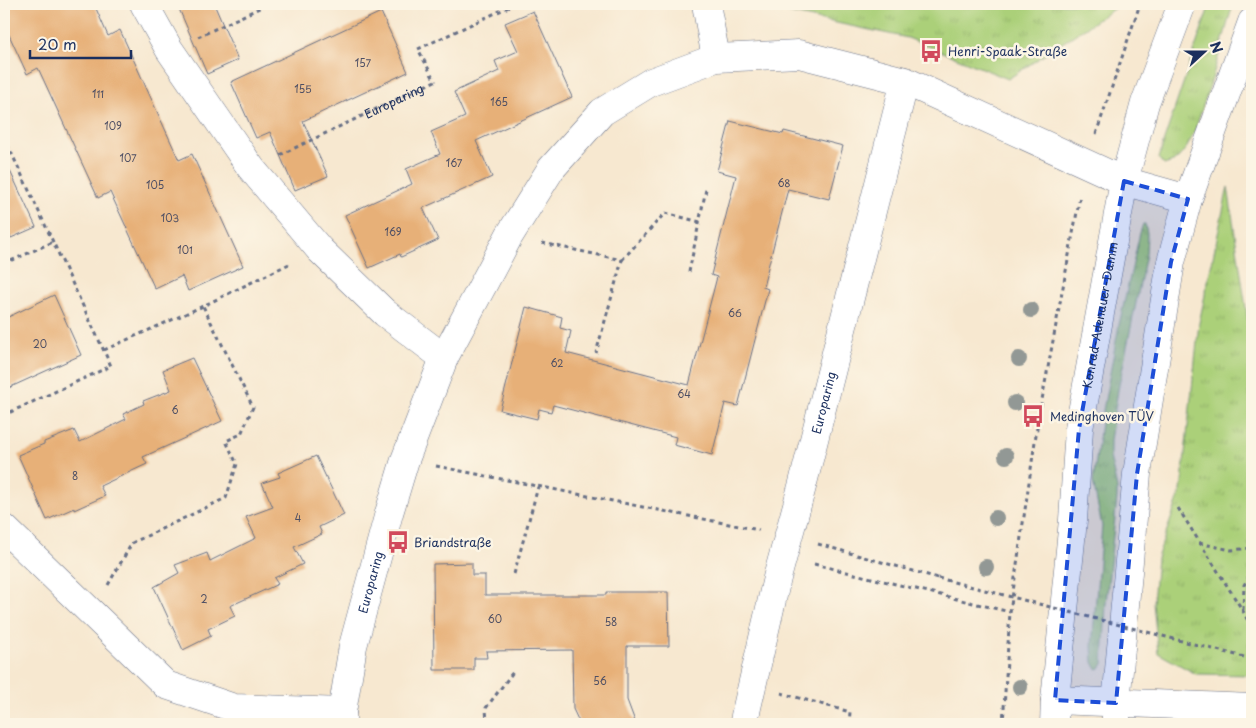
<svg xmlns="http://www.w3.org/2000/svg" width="1256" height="728" viewBox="0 0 1256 728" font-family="'Playpen Sans',sans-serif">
  <defs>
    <pattern id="grass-tufts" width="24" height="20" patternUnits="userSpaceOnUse" patternTransform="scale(1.25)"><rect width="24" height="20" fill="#abd079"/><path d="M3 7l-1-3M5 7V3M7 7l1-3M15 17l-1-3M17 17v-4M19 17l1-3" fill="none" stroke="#93b36b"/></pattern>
  </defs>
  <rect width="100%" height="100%" fill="#fcf5e5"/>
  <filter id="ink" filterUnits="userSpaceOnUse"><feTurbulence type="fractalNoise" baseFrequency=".02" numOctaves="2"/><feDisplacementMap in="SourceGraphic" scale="10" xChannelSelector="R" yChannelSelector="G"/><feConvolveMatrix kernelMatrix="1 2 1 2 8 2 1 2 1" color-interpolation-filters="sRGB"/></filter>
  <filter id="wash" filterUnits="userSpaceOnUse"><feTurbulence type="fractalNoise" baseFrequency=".0096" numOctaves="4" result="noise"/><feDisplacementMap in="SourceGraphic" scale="20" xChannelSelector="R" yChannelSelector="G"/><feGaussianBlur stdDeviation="1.12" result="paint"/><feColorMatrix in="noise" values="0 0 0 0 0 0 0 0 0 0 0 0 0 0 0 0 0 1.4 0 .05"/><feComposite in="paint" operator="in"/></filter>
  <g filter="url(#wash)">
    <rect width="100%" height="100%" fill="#f7e8d0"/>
    <path fill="url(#grass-tufts)" stroke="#63806c" d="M779,4H1121L1008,79L908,38L789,13Z
      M1210,4H1233L1212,79L1194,133L1187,147L1178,158L1173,162L1164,165L1159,159L1164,140Z
      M1228,187L1250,335L1252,340V675L1196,674L1158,653L1153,603L1157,558L1181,491L1199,323Z
      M1143,224H1145L1147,233L1146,254L1118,390L1110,440V457L1117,488V498L1106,602L1103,664L1099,669L1096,668L1093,662L1092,647L1102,526L1093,482L1102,416L1119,325L1140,233Z"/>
    <g id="blocks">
      <path fill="#e7b078" d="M4,4H94L108,36L120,30L179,160L192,154L243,266L188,291L182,276L155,289L110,192L98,198L38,68L27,74L4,24Z
        M177,4H214L238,60L207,74Z
        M533,11L572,97L476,141L492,177L423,208L438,240L401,257L400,254L369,268L345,215L412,184L406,169L440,154L431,132L465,117L454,92L499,71L495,61L518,51L505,23Z
        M381,12L408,72L303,121L328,176L295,190L270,132L256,138L231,82Z
        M730,121L783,134L784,131L843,146L829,199L788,189L763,287L768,289L738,406L725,403L712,455L674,445L676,437L553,405L551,412L539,409L537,419L500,410L526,307L562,317L560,328L571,331L566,353L689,385L717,277L711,275L736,176L717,171Z
        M4,158L36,227L11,238L4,224Z
        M54,295L81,355L4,390V319Z
        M192,358L222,421L143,457L147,464L100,486L105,496L74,510V508L47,520L18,455L44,444V442L74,430L80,442L126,419L123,414L144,404L143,401L171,390L163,370Z
        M316,456L344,515L319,527L322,534L294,547L303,564L274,578L278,584L230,606L235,616L208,629L211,636L183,650L154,587L179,573L175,565L207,553L210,561L256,538L246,517L273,507L262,483L280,477L278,473Z
        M472,563V575H485V595H606V592H668L669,646H627V700L636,724H580L573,709L572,650L486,651L487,658H474V670H434L433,564Z"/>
    </g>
  </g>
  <g filter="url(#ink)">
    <use href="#blocks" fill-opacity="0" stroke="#687086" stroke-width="1"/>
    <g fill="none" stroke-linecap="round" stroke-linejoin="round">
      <defs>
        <g id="minor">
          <path d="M144,4L169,49L251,168L320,250L385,313L444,358"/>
          <path d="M706,4L716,58"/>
          <path d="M4,528L166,685L234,708L342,712"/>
          <path d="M1055,700L1252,708"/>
          <path id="s2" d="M342,724V712L353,646L389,513L405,460L444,358L509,236L551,169L602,112L651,82L716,58L799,54L905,81L1124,181L1188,199"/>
          <path id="s3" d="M745,724V716L777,578L803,483L905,81"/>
        </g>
        <g id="secondary">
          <path id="s4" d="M1054,724L1055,700L1073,520L1079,429L1124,181L1145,103L1182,4"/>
          <path d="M1116,724V703L1137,474L1171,262L1188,199L1252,22"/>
        </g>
      </defs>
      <use href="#minor" stroke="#687086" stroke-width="29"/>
      <use href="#secondary" stroke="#687086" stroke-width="29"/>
      <g stroke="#687086" stroke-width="3" stroke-dasharray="4 4" stroke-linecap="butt">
        <path d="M198,37L268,4"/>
        <path d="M1096,134L1140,4"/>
        <path d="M4,137L111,366L4,415"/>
        <path id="s1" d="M280,155L435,81L418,49L515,4"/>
        <path d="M542,243L622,260L596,353"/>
        <path d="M622,260L665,213L700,222"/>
        <path d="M4,264L53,242"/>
        <path d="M689,272L706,189"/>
        <path d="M104,350L203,306L291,263"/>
        <path d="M436,466L759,530"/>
        <path d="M1178,508L1243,611L1252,629"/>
        <path d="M1199,543L1231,550L1252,548"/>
        <path d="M818,544L938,578"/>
        <path d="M814,564L1010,612"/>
        <path d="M514,574L538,487"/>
        <path d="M108,585L132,543L226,498L237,464L226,441L241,434L253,407L203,306"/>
        <path d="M1243,610L1244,585L1252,571"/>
        <path d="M781,693L850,712L849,724"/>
        <path d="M487,724L486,708L513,672"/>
        <path d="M1003,724L1010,612L1038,421L1080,196"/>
      </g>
      <use href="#minor" stroke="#fff" stroke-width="28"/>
      <use href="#secondary" stroke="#fff" stroke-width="28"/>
      <path stroke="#687086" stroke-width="3" stroke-dasharray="4 4" stroke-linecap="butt" d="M938,578L1252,659"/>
    </g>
    <g fill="#929895">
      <circle cx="1031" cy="310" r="8"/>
      <circle cx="1019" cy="359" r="8"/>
      <circle cx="1015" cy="403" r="8"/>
      <circle cx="1006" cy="456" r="8"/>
      <circle cx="996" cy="518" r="8"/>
      <circle cx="986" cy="567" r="8"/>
      <circle cx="1020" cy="687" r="8"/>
    </g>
  </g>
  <path fill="#1d4ed8" fill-opacity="0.2" stroke="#1d4ed8" stroke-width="4" stroke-dasharray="10 6" stroke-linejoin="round" d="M1124,181L1188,199L1171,262L1137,474L1116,703L1055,700L1079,429Z"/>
  <defs>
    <symbol id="bus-bare" viewBox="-9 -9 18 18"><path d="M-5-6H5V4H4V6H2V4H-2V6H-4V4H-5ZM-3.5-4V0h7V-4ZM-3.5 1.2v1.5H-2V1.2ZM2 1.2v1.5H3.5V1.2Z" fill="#d1495b" stroke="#fcf5e5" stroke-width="2.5" paint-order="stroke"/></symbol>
  </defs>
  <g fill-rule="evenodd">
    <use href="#bus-bare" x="915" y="35" width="32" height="32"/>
    <use href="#bus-bare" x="1017" y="400" width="32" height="32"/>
    <use href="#bus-bare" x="382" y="526" width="32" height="32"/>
  </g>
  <g text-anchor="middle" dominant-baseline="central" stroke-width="5" stroke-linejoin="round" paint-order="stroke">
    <g font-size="10" fill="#4e4f64">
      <text x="363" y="62">157</text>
      <text x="303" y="88">155</text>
      <text x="98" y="93">111</text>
      <text x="499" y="101">165</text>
      <text x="113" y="125">109</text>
      <text x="128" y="157">107</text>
      <text x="454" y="162">167</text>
      <text x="784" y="182">68</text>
      <text x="155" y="184">105</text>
      <text x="170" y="217">103</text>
      <text x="393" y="231">169</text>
      <text x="185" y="249">101</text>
      <text x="735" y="312">66</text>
      <text x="40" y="343">20</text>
      <text x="557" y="362">62</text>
      <text x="684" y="393">64</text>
      <text x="175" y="409">6</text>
      <text x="75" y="475">8</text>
      <text x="298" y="517">4</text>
      <text x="204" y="598">2</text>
      <text x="495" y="618">60</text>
      <text x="611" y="621">58</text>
      <text x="600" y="680">56</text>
    </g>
    <g font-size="12" fill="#1b2f5e" stroke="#fcf5e5" text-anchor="start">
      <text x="948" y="51">Henri-Spaak-Straße</text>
      <text x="1050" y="416">Medinghoven TÜV</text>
      <text x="414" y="542">Briandstraße</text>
    </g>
    <g font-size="12" fill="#1b2f5e" stroke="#fcf5e5">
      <text stroke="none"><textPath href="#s1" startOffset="126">Europaring</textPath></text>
      <text stroke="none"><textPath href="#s4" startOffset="412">Konrad-Adenauer-Damm</textPath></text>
      <text stroke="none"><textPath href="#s3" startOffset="331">Europaring</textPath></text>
      <text stroke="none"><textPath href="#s2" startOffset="145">Europaring</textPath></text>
    </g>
  </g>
  <rect width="1256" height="728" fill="none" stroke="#fcf5e5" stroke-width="20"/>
  <g transform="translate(1204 52) rotate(69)" stroke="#fcf5e5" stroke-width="4" paint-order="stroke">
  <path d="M0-4L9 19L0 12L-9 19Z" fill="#1b2f5e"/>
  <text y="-8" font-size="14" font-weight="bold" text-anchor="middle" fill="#1b2f5e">N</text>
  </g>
  <path d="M30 50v8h101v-8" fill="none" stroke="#1b2f5e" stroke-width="2.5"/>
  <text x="38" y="50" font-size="15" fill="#1b2f5e" stroke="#fcf5e5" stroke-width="4" paint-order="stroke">20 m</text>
</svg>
